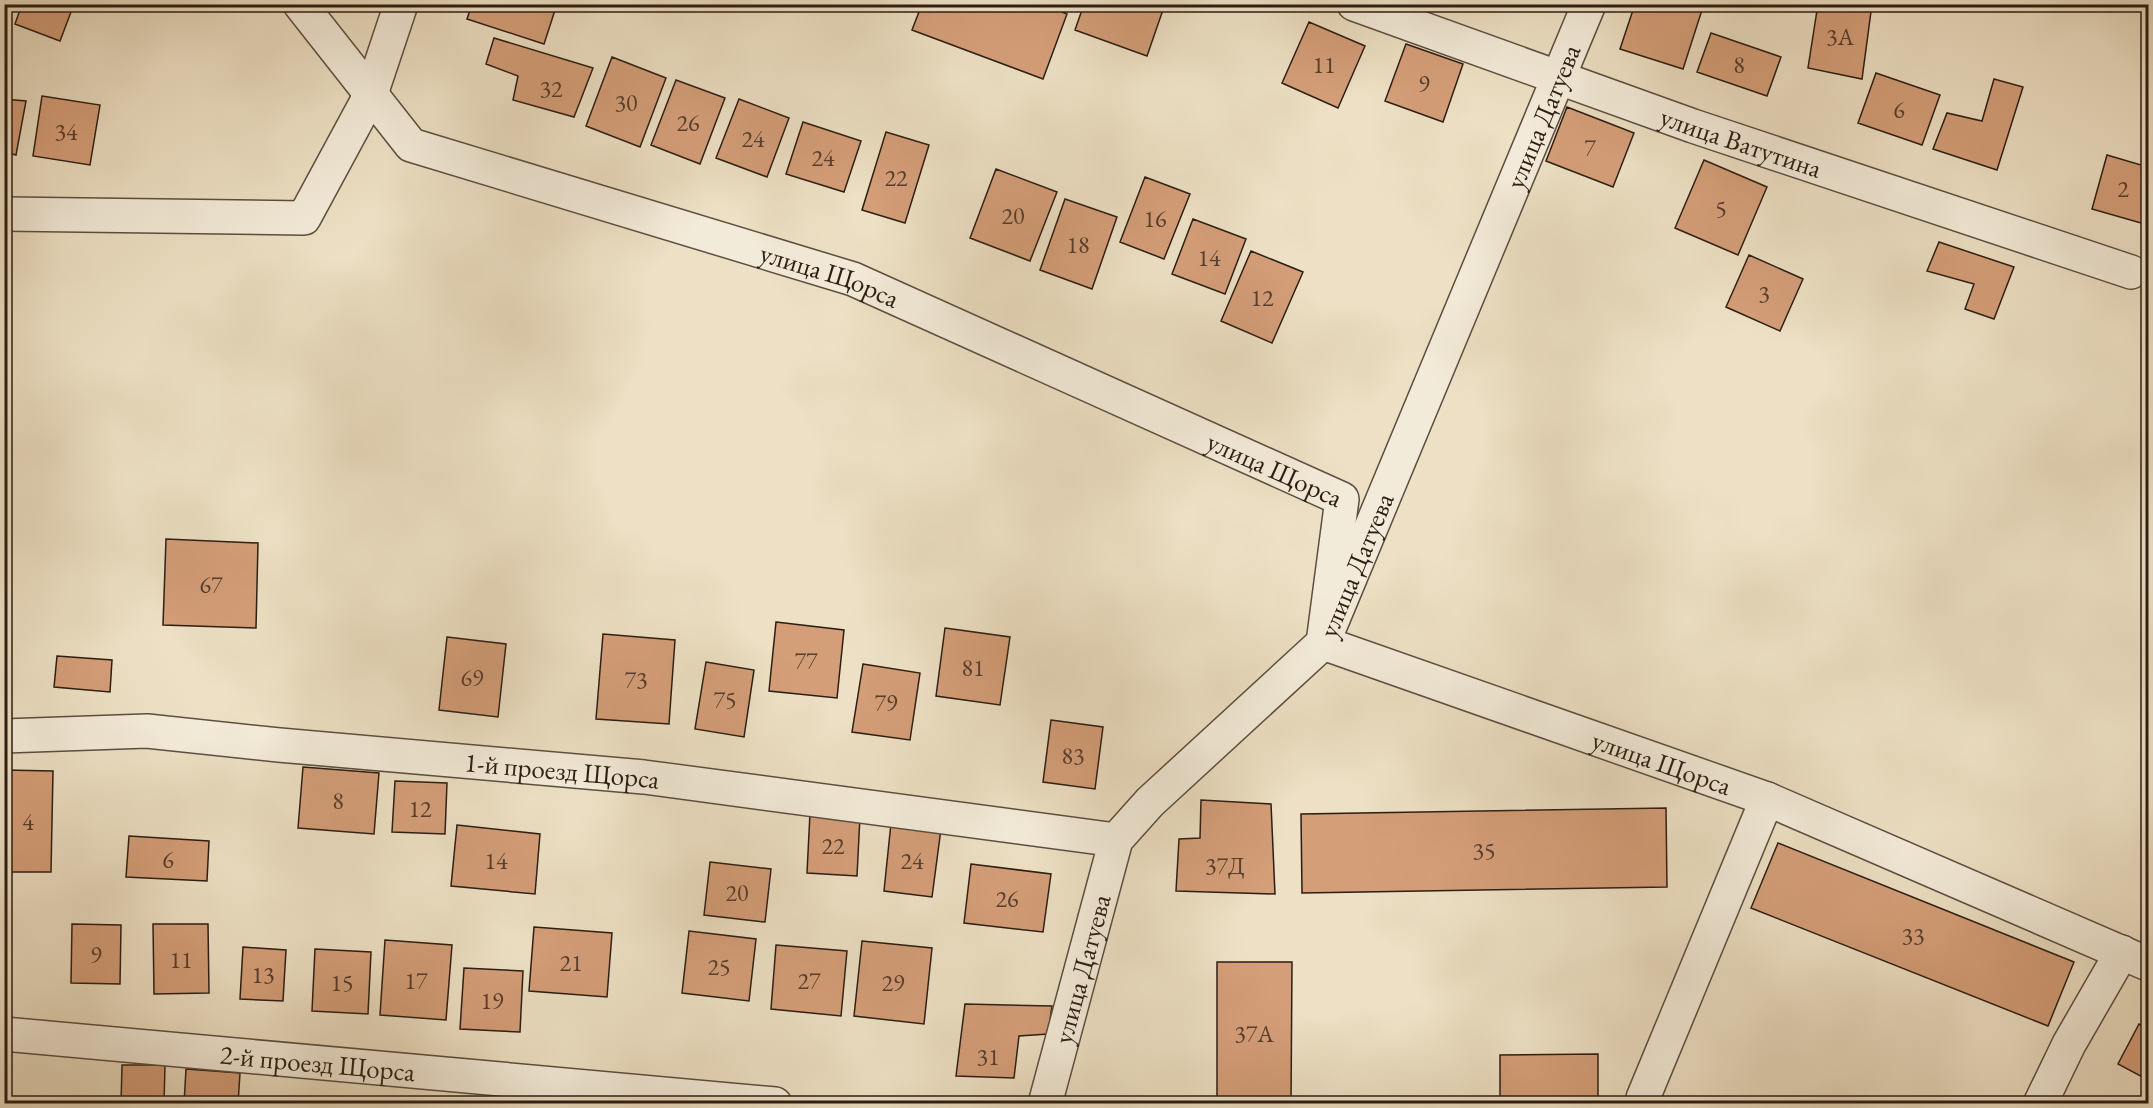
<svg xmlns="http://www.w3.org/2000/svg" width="2153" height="1108" viewBox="0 0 2153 1108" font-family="'EB Garamond',serif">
  <rect width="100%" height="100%" fill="#ede0c4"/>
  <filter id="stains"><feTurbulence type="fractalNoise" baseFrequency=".00333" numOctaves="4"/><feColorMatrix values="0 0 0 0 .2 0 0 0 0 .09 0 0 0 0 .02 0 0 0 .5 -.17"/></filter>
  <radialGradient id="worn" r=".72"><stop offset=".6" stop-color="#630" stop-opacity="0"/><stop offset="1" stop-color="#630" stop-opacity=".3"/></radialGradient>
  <path fill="#d49e78" stroke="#2c1d14" stroke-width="1.5" d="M22,4H74L60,41L15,24Z
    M472,4H557L544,44L467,19Z
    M922,4H1043L1067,14L1043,79L912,30Z
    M1084,4H1165L1147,56L1075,30Z
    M1635,4H1684L1702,10L1683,69L1620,49Z
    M1818,4H1872L1862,79L1808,68Z
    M1309,22L1365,46L1338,108L1282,83Z
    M1711,33L1781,57L1767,96L1697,72Z
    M494,38L593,68L574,117L513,100L518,76L486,64Z
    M1406,44L1463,64L1443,122L1385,101Z
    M612,57L666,78L640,147L586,126Z
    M1876,73L1940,95L1922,145L1858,123Z
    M1994,79L2023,87L1997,170L1933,149L1947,113L1982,121Z
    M676,80L725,98L700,164L651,145Z
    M42,96L100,105L90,165L33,156Z
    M4,99L26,101L16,155L4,152Z
    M739,99L789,118L767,177L716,158Z
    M1567,107L1634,133L1613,187L1546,161Z
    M803,122L861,141L844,192L786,174Z
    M886,132L929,145L905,223L862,210Z
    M2107,155L2148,167V225L2092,209Z
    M1704,160L1767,187L1738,255L1675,228Z
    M996,169L1057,192L1030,261L970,238Z
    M1145,177L1190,194L1164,259L1120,242Z
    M1065,199L1117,217L1092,289L1040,270Z
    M1193,219L1246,239L1225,294L1172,274Z
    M1939,242L2014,267L1994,319L1965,309L1974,284L1927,271Z
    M1251,251L1303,272L1272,343L1221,321Z
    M1749,255L1803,279L1780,331L1726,307Z
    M166,539L258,543L256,628L163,625Z
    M776,622L844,630L837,698L769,691Z
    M945,628L1010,637L1000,705L936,696Z
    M603,634L675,640L669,724L596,719Z
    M447,637L506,644L498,717L439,710Z
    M57,656L112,660L110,692L54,687Z
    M706,662L754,670L744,737L695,729Z
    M863,664L920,673L910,740L852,732Z
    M1051,720L1103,727L1095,789L1043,782Z
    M303,767L379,773L374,834L298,828Z
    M4,770L53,771L51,872H4Z
    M395,781L447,783L445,834L392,832Z
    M1201,800L1271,804L1275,894L1176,891L1179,839L1200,838Z
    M1666,808L1667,887L1302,893L1301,814Z
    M810,813L860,816L857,876L807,873Z
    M891,823L941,829L932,897L884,891Z
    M457,825L540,834L535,894L451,886Z
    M129,836L209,841L207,881L126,877Z
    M1778,843L2074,962L2048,1026L1751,908Z
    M710,862L771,869L765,922L704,915Z
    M971,864L1051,874L1043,932L964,923Z
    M72,924L121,925L120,984L71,983Z
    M153,924H208L209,993L154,994Z
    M534,927L612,933L607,997L529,991Z
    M689,931L756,939L749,1001L682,993Z
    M385,940L452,945L446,1020L380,1015Z
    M862,941L932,948L924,1024L854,1016Z
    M776,945L847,951L841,1016L771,1009Z
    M243,947L286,950L283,1001L240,999Z
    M315,949L371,952L368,1014L312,1011Z
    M1217,962H1292L1291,1104H1217Z
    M464,968L523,971L520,1032L460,1029Z
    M965,1004L1052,1006L1048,1034L1019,1036L1014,1078L956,1076Z
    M2139,1024L2148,1029V1080L2118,1064Z
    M1598,1054V1104H1500V1055Z
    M122,1065H165L164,1104H121Z
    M186,1069L240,1073L238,1104H184Z"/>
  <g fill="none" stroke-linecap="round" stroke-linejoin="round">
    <defs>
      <g id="minor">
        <path id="s1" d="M300,4L411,145L853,279L1342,499L1323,643L1767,799L2148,964"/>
        <path id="s2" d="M1354,4L1693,126L2131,272"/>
        <path d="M4,214L304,218L371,94L401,4"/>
        <path id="s3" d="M4,736L147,731L279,745L644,777L1116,840"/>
        <path id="s4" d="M4,1034L775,1104"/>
        <path id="s5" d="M1045,1104L1116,840L1150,802L1323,643L1589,4"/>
        <path d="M1644,1104L1643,1098L1767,799"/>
        <path d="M2040,1104L2069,1044L2122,952"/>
      </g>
    </defs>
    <use href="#minor" stroke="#5c4e40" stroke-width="36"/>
    <use href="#minor" stroke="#f3ebd9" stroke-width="33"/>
  </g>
  <g text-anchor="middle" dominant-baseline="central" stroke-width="6" stroke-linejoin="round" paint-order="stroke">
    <g font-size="24" fill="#563d2d">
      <text x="1840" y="36">3А</text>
      <text x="1324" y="64">11</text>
      <text x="1739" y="64">8</text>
      <text x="1424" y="83">9</text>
      <text x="551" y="88">32</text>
      <text x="626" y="102">30</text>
      <text x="1899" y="109">6</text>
      <text x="688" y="122">26</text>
      <text x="66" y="131">34</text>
      <text x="753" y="138">24</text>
      <text x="1590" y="147">7</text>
      <text x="823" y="157">24</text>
      <text x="896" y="177">22</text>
      <text x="2123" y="188">2</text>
      <text x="1721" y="208">5</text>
      <text x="1013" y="215">20</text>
      <text x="1155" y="218">16</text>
      <text x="1078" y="244">18</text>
      <text x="1209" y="257">14</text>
      <text x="1764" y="293">3</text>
      <text x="1262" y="297">12</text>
      <text x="211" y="584">67</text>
      <text x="806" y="660">77</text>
      <text x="973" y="667">81</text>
      <text x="472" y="677">69</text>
      <text x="636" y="679">73</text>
      <text x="725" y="699">75</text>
      <text x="886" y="702">79</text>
      <text x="1073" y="755">83</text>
      <text x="338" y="800">8</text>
      <text x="420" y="808">12</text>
      <text x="28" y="821">4</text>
      <text x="833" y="845">22</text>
      <text x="1484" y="850">35</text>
      <text x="168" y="859">6</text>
      <text x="496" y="860">14</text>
      <text x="912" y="860">24</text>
      <text x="1225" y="865">37Д</text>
      <text x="737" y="892">20</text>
      <text x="1007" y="898">26</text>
      <text x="1913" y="935">33</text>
      <text x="96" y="954">9</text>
      <text x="181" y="959">11</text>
      <text x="571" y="962">21</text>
      <text x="719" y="966">25</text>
      <text x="263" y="974">13</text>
      <text x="416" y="980">17</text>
      <text x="809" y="980">27</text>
      <text x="342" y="982">15</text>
      <text x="893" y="982">29</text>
      <text x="492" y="1000">19</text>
      <text x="1254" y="1033">37А</text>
      <text x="988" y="1056">31</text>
    </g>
    <g font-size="27" fill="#2c1d14" stroke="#f3ebd9">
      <text stroke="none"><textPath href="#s5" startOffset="1130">улица Датуева</textPath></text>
      <text stroke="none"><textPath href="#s2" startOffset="411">улица Ватутина</textPath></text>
      <text stroke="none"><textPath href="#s1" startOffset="618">улица Щорса</textPath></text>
      <text stroke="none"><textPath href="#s1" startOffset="1104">улица Щорса</textPath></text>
      <text stroke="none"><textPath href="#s5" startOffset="644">улица Датуева</textPath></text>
      <text stroke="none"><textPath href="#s1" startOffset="1682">улица Щорса</textPath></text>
      <text stroke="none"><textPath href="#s3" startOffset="560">1-й проезд Щорса</textPath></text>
      <text stroke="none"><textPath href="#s5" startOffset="140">улица Датуева</textPath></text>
      <text stroke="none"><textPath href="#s4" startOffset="315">2-й проезд Щорса</textPath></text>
    </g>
  </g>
  <rect width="2153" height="1108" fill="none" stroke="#ede0c4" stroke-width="24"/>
  <rect x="6" y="6" width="2141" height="1096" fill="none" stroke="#2c1d14" stroke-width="3"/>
  <rect x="12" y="12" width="2129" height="1084" fill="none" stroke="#2c1d14" stroke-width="1.5"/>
  <rect width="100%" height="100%" filter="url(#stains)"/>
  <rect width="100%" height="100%" fill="url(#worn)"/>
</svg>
